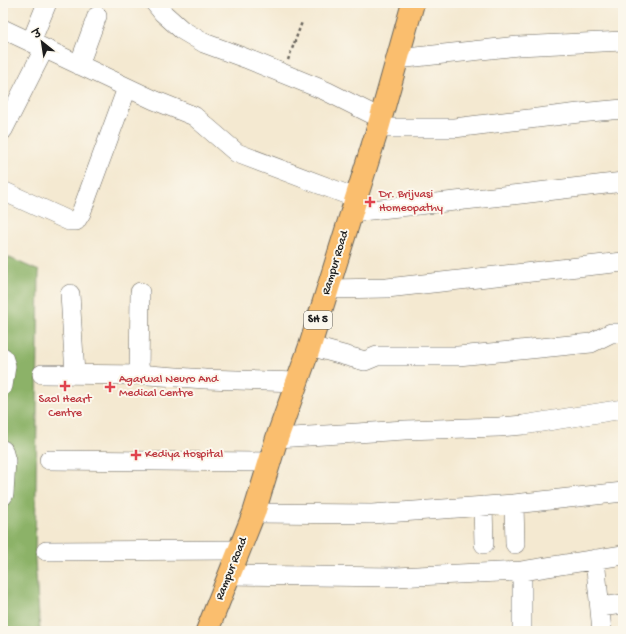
<svg xmlns="http://www.w3.org/2000/svg" width="626" height="634" viewBox="0 0 626 634" font-family="'Gochi Hand','Playpen Sans Deva',sans-serif">
  <rect width="100%" height="100%" fill="#fbf7ec"/>
  <filter id="ink" filterUnits="userSpaceOnUse"><feTurbulence type="fractalNoise" baseFrequency=".025" numOctaves="2"/><feDisplacementMap in="SourceGraphic" scale="8" xChannelSelector="R" yChannelSelector="G"/><feConvolveMatrix kernelMatrix="1 2 1 2 8 2 1 2 1" color-interpolation-filters="sRGB"/></filter>
  <filter id="wash" filterUnits="userSpaceOnUse"><feTurbulence type="fractalNoise" baseFrequency=".012" numOctaves="4" result="noise"/><feDisplacementMap in="SourceGraphic" scale="16" xChannelSelector="R" yChannelSelector="G"/><feGaussianBlur stdDeviation="0.9" result="paint"/><feColorMatrix in="noise" values="0 0 0 0 0 0 0 0 0 0 0 0 0 0 0 0 0 1.4 0 .05"/><feComposite in="paint" operator="in"/></filter>
  <g filter="url(#wash)">
    <rect width="100%" height="100%" fill="#f4e9d1"/>
    <path fill="#8cb267" stroke="#546742" d="M3,255L39,271L35,560L40,631H3Z"/>
  </g>
  <g filter="url(#ink)">
    <g fill="none" stroke-linecap="round" stroke-linejoin="round">
      <defs>
        <path id="minor" d="M155,3L163,13L182,30L204,43L245,58L326,91L380,118
          M3,29L154,100L194,116L237,153L356,198
          M31,42L47,3
          M397,59L518,46L623,41
          M79,65L97,16
          M378,128H454L579,113L623,109
          M3,130L44,49
          M3,191L69,221H76L81,213L127,88
          M352,212L521,194L623,182
          M328,289L387,288L623,262
          M70,294L75,374
          M310,346L365,361L377,356H458L591,343L611,333H623
          M3,357L6,366L3,386
          M42,374L148,375L205,379L298,382
          M139,375L140,292
          M277,438L405,430L499,427L523,425L623,409
          M3,450L6,461L4,494L3,496
          M49,460L271,462
          M514,504L515,544
          M483,506L484,544
          M254,513L372,514L514,504L623,492
          M46,551L239,550
          M595,559L602,631
          M229,575L396,577L522,571L623,555
          M600,607L623,604
          M522,631V571"/>
        <path id="major" d="M207,631L254,513L277,438L310,346L378,128L413,3"/>
      </defs>
      <use href="#minor" stroke="#68645b" stroke-width="20"/>
      <use href="#major" stroke="#68645b" stroke-width="24"/>
      <path stroke="#68645b" stroke-width="2.5" stroke-dasharray="3 3" stroke-linecap="butt" d="M288,60L302,22"/>
      <use href="#minor" stroke="#fff" stroke-width="19"/>
      <use href="#major" stroke="#fabe6e" stroke-width="22"/>
    </g>
  </g>
  <g fill="#e0444e" stroke="#fbf7ec" stroke-width="1.5">
    <path d="M368 196h4v4h4v4h-4v4h-4v-4h-4v-4h4z"/>
    <path d="M63 380h4v4h4v4h-4v4h-4v-4h-4v-4h4z"/>
    <path d="M108 381h4v4h4v4h-4v4h-4v-4h-4v-4h4z"/>
    <path d="M134 449h4v4h4v4h-4v4h-4v-4h-4v-4h4z"/>
  </g>
  <g text-anchor="middle" dominant-baseline="central" stroke-width="4" stroke-linejoin="round" paint-order="stroke">
    <rect fill="#fbf7ec" stroke="#5f5e5a" stroke-width="1" x="304" y="311" width="28" height="18" rx="3"/>
    <g font-size="11" font-weight="bold" fill="#1c1c1c">
      <text x="318" y="320">SH 5</text>
    </g>
    <g font-size="12" fill="#be3a42" stroke="#fbf7ec" text-anchor="start">
      <text x="379" y="195">Dr. Brijvasi<tspan x="379" dy="14">Homeopathy</tspan></text>
      <text x="119" y="380">Agarwal Neuro And<tspan x="119" dy="14">Medical Centre</tspan></text>
      <text x="65" y="400" text-anchor="middle">Saol Heart<tspan x="65" dy="14">Centre</tspan></text>
      <text x="145" y="455">Kediya Hospital</text>
    </g>
    <g font-size="12" fill="#1c1c1c" stroke="#fbf7ec">
      <text transform="translate(336 263) rotate(-73)">Rampur Road</text>
      <text transform="translate(232 569) rotate(-68)">Rampur Road</text>
    </g>
  </g>
  <rect width="626" height="634" fill="none" stroke="#fbf7ec" stroke-width="16"/>
  <g transform="translate(42 42) rotate(330)" stroke="#fbf7ec" stroke-width="3" paint-order="stroke">
  <path d="M0-3L7 15L0 10L-7 15Z" fill="#1c1c1c"/>
  <text y="-6" font-size="11" font-weight="bold" text-anchor="middle" fill="#1c1c1c">उ</text>
  </g>
</svg>
